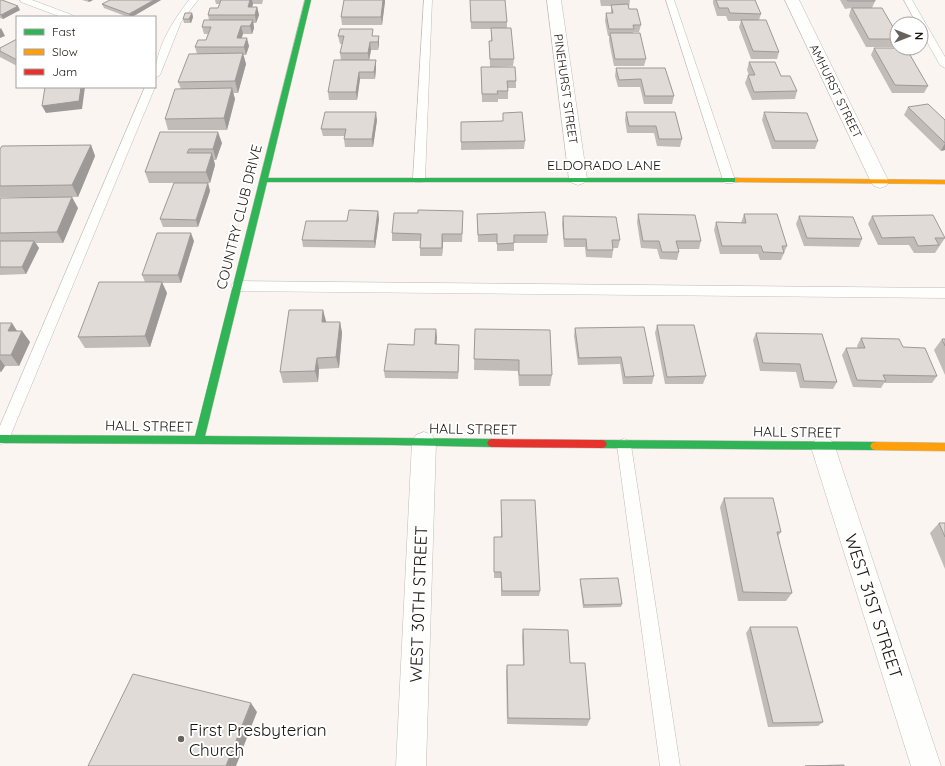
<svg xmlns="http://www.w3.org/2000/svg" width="945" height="766" viewBox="0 0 945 766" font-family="Quicksand,sans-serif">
  <rect width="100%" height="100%" fill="#faf5f0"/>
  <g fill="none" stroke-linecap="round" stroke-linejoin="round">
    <defs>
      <path id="lane" d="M20,0H32L72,15L74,17H61L21,2Z
        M189,0H198L181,22L160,75L155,78C155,49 172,22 189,0Z
        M424,0H432L425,179L423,182H415L413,179Z
        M666,0H674L735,180L733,183H725L723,180Z
        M904,0H912L945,57V68L940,65L921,31V24H917Z
        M145,87H155L9,439L7,443L0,444V426Z
        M237,281L945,288V298L237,291L233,289L231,286L233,283Z
        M624,439L629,441L631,445L680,766H660L617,445L619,441Z"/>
      <path id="street" d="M547,0H561L587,179L584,183L578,185L572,183L569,179Z
        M785,0H799L889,182L886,186L880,188L874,186L871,182Z
        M424,432L432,435L436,442L426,766H396L412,442L416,435Z
        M823,437L831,440L835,447L941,766H911L811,447L815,440Z"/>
      <path id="fast" d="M305,0H311L268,178H738L742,180L738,182H267L205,436L492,439L495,440L497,443L495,446L492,447L394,445L0,443V435L195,436Z
        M602,440L875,442L878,443L880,446L878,449L875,450L602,448L599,447L597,444L599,441Z"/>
      <path id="slow" d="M735,178L945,180V184L738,182H735Z
        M875,442L945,443V451L875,450L872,449L870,446L872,443Z"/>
      <path id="jam" d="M492,439L602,440L605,441L607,444L605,447L602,448L492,447L489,446L487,443L489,440Z"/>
    </defs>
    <use href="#lane" stroke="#c1bcb8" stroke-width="1"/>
    <use href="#street" stroke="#c1bcb8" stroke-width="1"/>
    <use href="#fast" stroke="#c1bcb8" stroke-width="1"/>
    <use href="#slow" stroke="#c1bcb8" stroke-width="1"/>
    <use href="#jam" stroke="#c1bcb8" stroke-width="1"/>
    <use href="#lane" fill="#fefefd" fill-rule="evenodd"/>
    <use href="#street" fill="#fefefd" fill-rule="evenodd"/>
    <use href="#fast" fill="#30b455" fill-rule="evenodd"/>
    <use href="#slow" fill="#ff9f0a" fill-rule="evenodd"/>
    <use href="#jam" fill="#e5322d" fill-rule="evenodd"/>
  </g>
  <path fill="#c1bcb8" d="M0,0L20,10L3,19L0,18Z
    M82,0H93L89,2Z
    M161,0L132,17H128L104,8L102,4Z
    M215,0H263L262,4H253L252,7H257L259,15L256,23H253L254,28L252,34H243L241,38L249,46L246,55H243L246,64L238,93H233L235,99L227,130H168L165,119L181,89L178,82L197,54L195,47L206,40L208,34H204L202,27L209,20L208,15L218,8L220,4H216Z
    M344,0H385L382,25H342L341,17Z
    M470,0L507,22V28L514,59L513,66L490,67L489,41H491V29H471Z
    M600,0H630L629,7H628L629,9L641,25L639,32H633V33L646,59L644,66H614L609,41V36H608L605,21L606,13H611V6H601Z
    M713,0H755L761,14L759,20L779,52L777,59H751L739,27L741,21H728L726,16H717L713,3Z
    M840,0H875V1L872,8L897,34V47H866L849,16L851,8L845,9Z
    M192,13L193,17L191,23H184L183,19Z
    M338,36H379V44L378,50H371L369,60H376V68L375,79H360L357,100H329L328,92L341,60L340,53L342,44H340Z
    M17,39V66L0,57V48Z
    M874,48L928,86L924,93H892L871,55Z
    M749,62L781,76L797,91L795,99L752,100L745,83L748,75H749L747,70Z
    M481,67L516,81V88H508V99H498V102H482Z
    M616,68H665L674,96L672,104H644L640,87H618L615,76Z
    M908,107L945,120V150L941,151L904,115Z
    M626,112H675L682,139L680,147L657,146L654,133H627L625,120Z
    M764,112L818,141L815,149H772L762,120Z
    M503,113L525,141L524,149L461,150V122L503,121Z
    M377,120L373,147H345L344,139L345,136H323L321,129Z
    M160,132L222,143L216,160H214L215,165L210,183H208L210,191L198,227H163L160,219L174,183H149L145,172Z
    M91,145L95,156L78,197H0V149Z
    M0,198L78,208L63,243H36L39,248L26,274L0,275Z
    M378,211L379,219L375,248L303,247L302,240L347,221Z
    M477,214L548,235L547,243H514V251H497V242H478Z
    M638,214L701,241L699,249H678L679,252L677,260L660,259L657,249L641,248L637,222Z
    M744,214L787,246L781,260H760L758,254H720L714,230L716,222L741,223Z
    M563,216L620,240L618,248H613V250L612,258L586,257L585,247H564L562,224Z
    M799,216L862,239L859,247L804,246L796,224Z
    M872,216L945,238L935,253H914L909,245H878L868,224Z
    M463,219L462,242H443L442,256H420V241H392V233Z
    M194,241L181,283H162L167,293L150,347L85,348L78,337L145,282L142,275Z
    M323,310L325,322H340L342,333L339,368L319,369L318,382L283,383L280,372Z
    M0,323L17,331H22L30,342L19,366H5L1,372H0Z
    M657,325L706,376L703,384H665L655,333Z
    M575,328L654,376L652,384H623L620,364L578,365L574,336Z
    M475,329L552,375L550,386H519L518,371L474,370Z
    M756,333L837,382L833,389L800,388L796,372L760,371L753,340Z
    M437,337L436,344L459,345L458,379L385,378L384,371L414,345Z
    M861,338L903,347L937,376L932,383H884L881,388L853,387L842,355L846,348H858L857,346Z
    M942,339H945V375L934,350Z
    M724,498L781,532L778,536L792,593L786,601H738L720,507Z
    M501,500L540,591L539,596H501V578H494V537H501Z
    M939,523H945V569L930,533Z
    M580,579L622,604L621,607L583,608L580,582Z
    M750,627L823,722L818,726L768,727L746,633Z
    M523,629L570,663L590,719L587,726L507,724L506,672L507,665H523L522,637Z"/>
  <path fill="#9d9996" d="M88,0H93L89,2Z
    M154,0H161L132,17H130L129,14Z
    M250,0H252L253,4L250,14L248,7Z
    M383,0H385V2L382,25L381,17Z
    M18,6L20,10L3,19L1,15Z
    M257,7L259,15L256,23L255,15Z
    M192,13L193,17L191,23L189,19Z
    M253,20L254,28L252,34L250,26Z
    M241,26L243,34L239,46L237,38Z
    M1,28L5,36L0,38V29Z
    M379,36V44L378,50V42Z
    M247,38L249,46L246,55L244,47Z
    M370,42L371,50L369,61L368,53Z
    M243,53L246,64L238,93L235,81Z
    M376,60V68L375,79L374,72Z
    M359,72L360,79L357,100L356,92Z
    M81,87H85L82,109L46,113L42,106Z
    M232,88L235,99L227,130L224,118Z
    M376,112L377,120L373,147L372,139Z
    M218,132L222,143L216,160L213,149Z
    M945,143V150L941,151Z
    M91,145L95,156L78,197L72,185Z
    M212,153L215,165L210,183L206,172Z
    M208,183L210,191L198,227L196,220Z
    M72,197L78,208L63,243L57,232Z
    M378,211L379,219L375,248L374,241Z
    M191,233L194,241L181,283L178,275Z
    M442,234L443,242L442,256Z
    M34,241L39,248L26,274L22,267Z
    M162,282L167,293L150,347L145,336Z
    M323,310L326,321L324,333L322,322Z
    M340,322L342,333L339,368L336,357Z
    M12,323L19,334L8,331Z
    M436,329L437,337L436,352L435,344Z
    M22,331L30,342L19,366L11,355Z
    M459,345V352L458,379V372Z
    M317,358L319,369L318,382L315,371Z
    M0,359L5,366L1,372L0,370Z
    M251,703L257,712L236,766H226Z"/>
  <path fill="#e0dbd6" stroke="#9d9996" d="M0,0H2L18,6L1,15L0,14Z
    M110,0H154L129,14L102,4Z
    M221,0H250L248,7H257L255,15H208L210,8H218Z
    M344,0H383L381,17H341Z
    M470,0H505L507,22H471Z
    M716,0H755L761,14L730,13L728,8H719Z
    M847,0H875V1H848Z
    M628,4L629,9H637L641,25H633L634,29H609L606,13H613L611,5Z
    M852,8H882L897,34V39H869Z
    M185,13H192L189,19H183Z
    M204,20H253L250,26H241L237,38H247L244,47H195L198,40H206L211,27H202Z
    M741,20H766L779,52L753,51Z
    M491,28H511L514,59H490L489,41H492Z
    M340,29H373L372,36H379L378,42H370L368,53H340L344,36H338Z
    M610,33H640L646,59H615Z
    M17,39V60L0,51V48Z
    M874,48H906L928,86L895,85Z
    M243,53L235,81L178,82L189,54Z
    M334,60H376L374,72H359L356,92H328Z
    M749,62H775L781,76H790L797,91L754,92L748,75H755Z
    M481,67H515L516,81H507L508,91H497L498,94H482Z
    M616,68H665L674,96H645L641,79L619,80Z
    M45,87H81L79,101L42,106Z
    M232,88L224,118L165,119L175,89Z
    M928,104L945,120V143L908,107Z
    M325,112H376L372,139H344L346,129H321Z
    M522,112L525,141L461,142V122L503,121V113Z
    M626,112H675L682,139H659L656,126H629Z
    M764,112L807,113L818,141H775Z
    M160,132H218L213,149H189L187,153H212L206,172H145Z
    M91,145L72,185L0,186V149L2,146Z
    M174,183H208L196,220L160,219Z
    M72,197L57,232L0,233V198Z
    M349,210L378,211L374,241L302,240L306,221H347Z
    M418,210L463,211L462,234H442V248H420L421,234L392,233L394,213H418Z
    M545,212L548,235H514V243L497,244V234L478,235L477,214Z
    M638,214L695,215L701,241H676L679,252H662L659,241H643Z
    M744,214H777L787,246H782L784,253L763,252L761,246H722L716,222L746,223Z
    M933,215L945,238H935L939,245L918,246L914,237L882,238L872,216Z
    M563,216L616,217L620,240H612L613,250H587L586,239H564Z
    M799,216L853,217L862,239L807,238Z
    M157,233H191L178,275H142Z
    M0,241H34L22,267H0Z
    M99,282H162L145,336L78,337Z
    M289,310H323L322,322H340L336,357L317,358L315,371L280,372Z
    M0,323H12L8,331H22L11,355H0Z
    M657,325H694L706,376L667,377Z
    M644,327L654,376L625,377L621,357L579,358L575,328Z
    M415,329H436L435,344L459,345L458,372L384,371L388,344L414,345Z
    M475,329L550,330L552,375H519V360L474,359Z
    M756,333L822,334L837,382L804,381L800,364L763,363Z
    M861,338L899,339L903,347L925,348L937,376L883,375L886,381L857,380L846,348H865Z
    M942,339H945V346Z
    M724,498H773L781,532H777L792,593L743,592Z
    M501,500H535L540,591H502L501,572H494V537H502Z
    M939,523H945V537Z
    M618,578L622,604L584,605L580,579Z
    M750,627H797L823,722L773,723Z
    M523,629L568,630L570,663H585L590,719L508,718L507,665H524Z
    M133,674L251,703L226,766H88Z
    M844,765V766H805Z"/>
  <circle fill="#67625e" stroke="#fff" stroke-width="1.5" cx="181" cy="739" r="4"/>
  <g text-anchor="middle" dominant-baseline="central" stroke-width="4" stroke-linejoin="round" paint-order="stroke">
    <g font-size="12" fill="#18130f" stroke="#fff">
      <text transform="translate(566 89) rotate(82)">PINEHURST STREET</text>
      <text transform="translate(836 91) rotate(64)">AMHURST STREET</text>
    </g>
    <g font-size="14" fill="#18130f" stroke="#fff">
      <text x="604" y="165">ELDORADO LANE</text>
      <text transform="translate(239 217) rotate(-76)">COUNTRY CLUB DRIVE</text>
      <text transform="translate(149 426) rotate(1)">HALL STREET</text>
      <text transform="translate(473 429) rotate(1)">HALL STREET</text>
      <text transform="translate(797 432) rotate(1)">HALL STREET</text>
    </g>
    <g font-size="17" fill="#18130f" stroke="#fff">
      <text transform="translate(418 604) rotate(-88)">WEST 30TH STREET</text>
      <text transform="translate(874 606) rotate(72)">WEST 31ST STREET</text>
    </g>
    <g font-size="17" fill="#18130f" stroke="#fff" text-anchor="start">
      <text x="189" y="729">First Presbyterian<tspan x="189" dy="20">Church</tspan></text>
    </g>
  </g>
  <rect x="16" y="16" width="140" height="72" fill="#ffffff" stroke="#a3a19f"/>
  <rect x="24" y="29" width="20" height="6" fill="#30b455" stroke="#a3a19f"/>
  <text x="52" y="36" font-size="12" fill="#18130f">Fast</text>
  <rect x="24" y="49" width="20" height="6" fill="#ff9f0a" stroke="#a3a19f"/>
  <text x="52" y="56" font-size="12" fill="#18130f">Slow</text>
  <rect x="24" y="69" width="20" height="6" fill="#e5322d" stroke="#a3a19f"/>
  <text x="52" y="76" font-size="12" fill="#18130f">Jam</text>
  <g transform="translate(909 36) rotate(90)"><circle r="19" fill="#ffffff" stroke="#a3a19f"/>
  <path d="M0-3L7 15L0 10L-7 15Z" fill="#67625e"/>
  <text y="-6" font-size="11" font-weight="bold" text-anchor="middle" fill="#18130f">N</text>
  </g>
</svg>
